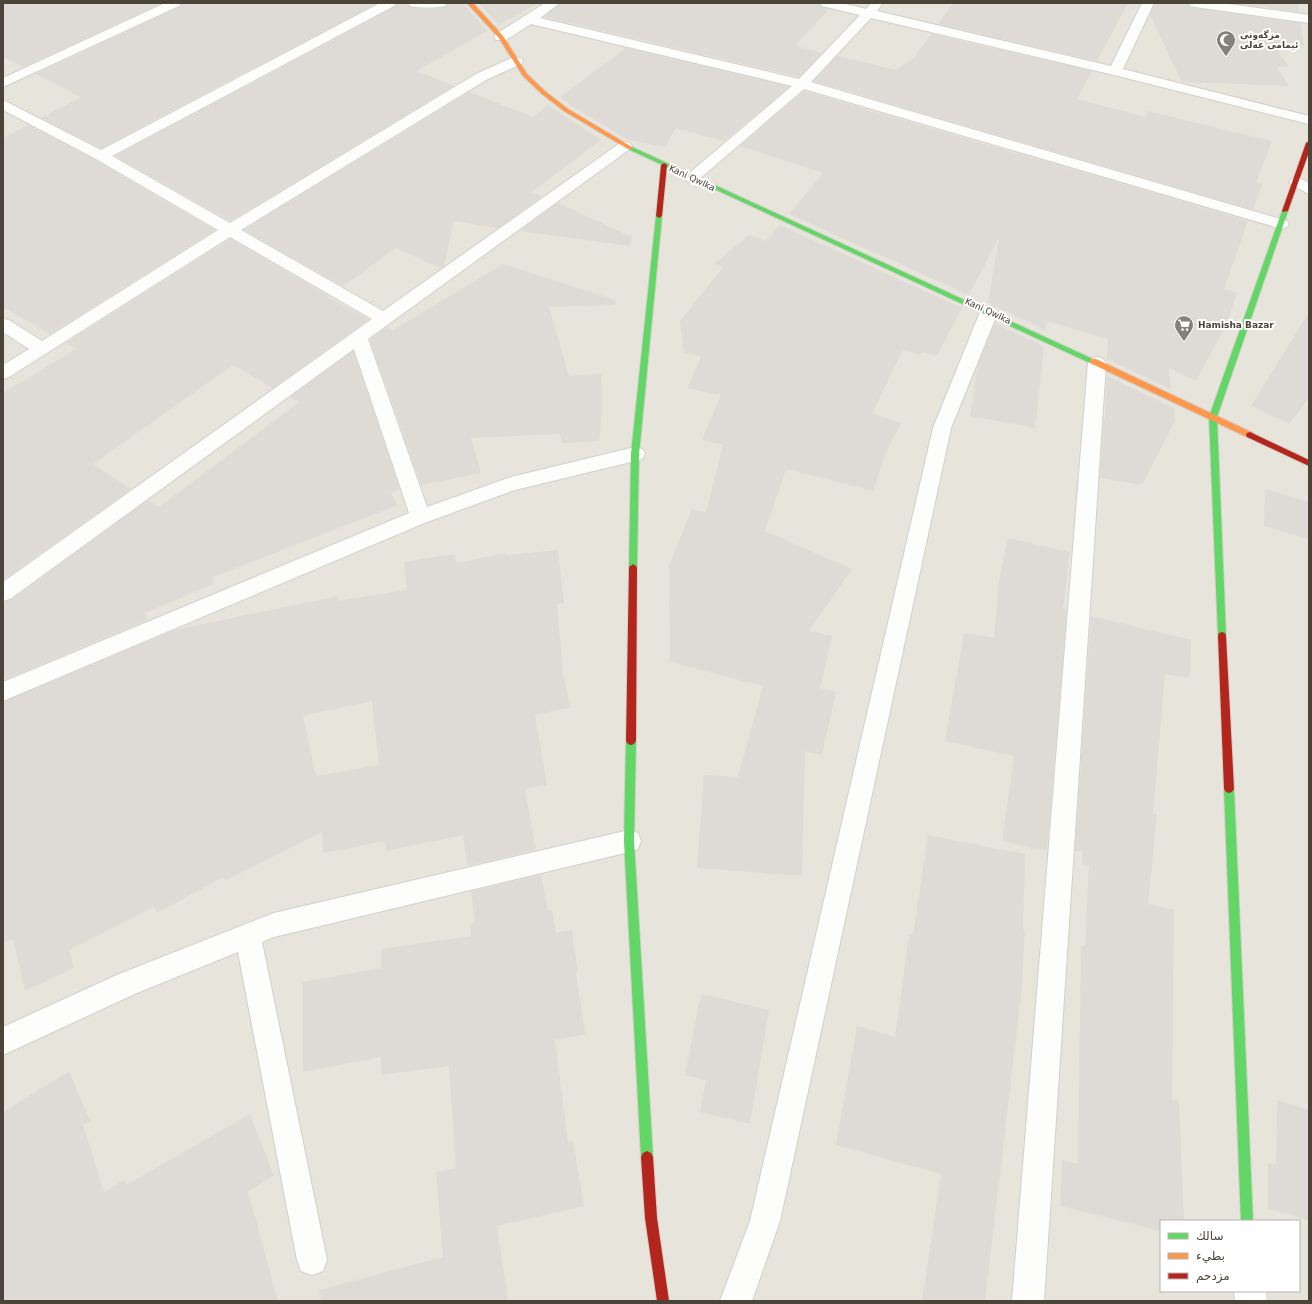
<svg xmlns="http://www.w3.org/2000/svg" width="1312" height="1304" viewBox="0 0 1312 1304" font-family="'DejaVu Sans','Noto Sans Arabic',sans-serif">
  <rect width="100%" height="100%" fill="#f4f2ee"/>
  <path fill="#e7e4dc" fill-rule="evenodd" d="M3,3H1309V1301H3ZM1161,1221H1299V1291H1161Z"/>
  <path fill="#dedbd6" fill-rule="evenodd" d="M3,3H161L23,67L3,57Z
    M182,3H377L101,148L41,118L81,97L36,74L180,7Z
    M397,3H407L410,7L427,9L445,7L448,3H463L487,31L417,71L454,86L230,221L115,156L395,7Z
    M479,3H538L499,25Z
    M561,3H819L822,7L829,9L796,44H799L796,46L822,53L799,77L544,17Z
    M953,3H1128L1097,61L938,24Z
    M1155,3H1188L1190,7L1195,8L1301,23L1304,46L1274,44L1289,67H1277L1289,86L1182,82L1150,15Z
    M1233,3H1298L1299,12Z
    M931,34L1092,71L1077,99L1145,117L1148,111L1272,141L1256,183L1262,184L1253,210L814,81L837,56L896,70L913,59Z
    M626,48L789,87L724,141L676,128L665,147L628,140L572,106L560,97Z
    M804,91L1248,221L1224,289L1237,293L1225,327L1196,381L1169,368L1171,389L1107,359L1108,339L1047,321L1046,330L988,303L999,238L969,295L789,214L823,173L740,146Z
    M469,92L533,117L548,105L601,140L532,192L542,196L498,228L454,221L444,266L440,268L396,248L343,286L244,230Z
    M28,125L95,160L215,230L50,334L3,307V138Z
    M558,203L632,237L630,246L520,231Z
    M780,225L962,308L937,356L922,352L920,355L903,350L872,413L901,423L887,450L873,491L786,469L765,531L852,569L809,631L832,636L820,688L836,692L822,755L805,751L802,876L697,868L704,775L738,777L763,686L670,662L669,565L692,509L706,512L723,445L702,440L721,395L687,388L701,357L684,352L680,321L723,267L714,264L749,235L766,241Z
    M230,239L329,296L328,297L369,319L273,388L233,365L93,464L131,489L3,580V393L76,349L66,343Z
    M503,264L616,300L615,305L549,307L569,376L601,374L602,409L599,441L562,443L560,434L471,438L481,473L421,485L370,340L387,327L393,330Z
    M1309,312V398L1289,424L1251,406Z
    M995,323L1044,347L1035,428L970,416L978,364Z
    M353,351L400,490L390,492L398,505L213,577L214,584L145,613L147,620L3,680V602L11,600L148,500L159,507L299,402L290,397Z
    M1107,376L1174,408L1175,421L1142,485L1100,478L1104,419H1105Z
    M1265,489L1309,502V539L1264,526Z
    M1008,538L1070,552L1063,609L1067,610L1047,850L1032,849L1002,840L1014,756L945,741L964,633L994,638L999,580Z
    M558,550L564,603L557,604L563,674L571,707L535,715L547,785L525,789L536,850L467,866L463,835L386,851L385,841L323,853L322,832L225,881L223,877L157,913L154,907L69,950L74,968L25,991L13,939L3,943V702L175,630L338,596L339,601L407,590L404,562L455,554L456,563L506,553L507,555ZM372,701L379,765L316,776L303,716Z
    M1091,616L1191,640L1190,678L1165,674L1153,814L1157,815L1148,904L1174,910L1172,1099L1179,1101L1184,1221H1161V1231L1060,1206L1062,1160L1078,1164L1081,945L1085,946L1089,866L1082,864V851H1075Z
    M928,835L1025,854L1023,930L1025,931L1022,987L985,1301H922L941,1174L836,1145L857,1026L895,1037L909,935H913Z
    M541,875L548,910H552L556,933L572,930L578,972L576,973L585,1034L555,1040L568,1143L573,1141L584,1206L497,1226L508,1301H321L319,1290L443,1257L436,1172L456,1168L449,1066L381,1075V1057L303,1072V982L381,968V949L471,936L470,924L475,923L471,891Z
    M701,994L769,1010L750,1124L700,1112L706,1080L685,1075Z
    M69,1071L90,1121L83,1125L104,1192L124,1180L126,1185L250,1114L274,1176L248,1191L278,1301H3V1112Z
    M1277,1100L1309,1110V1221L1268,1208V1163L1276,1165Z"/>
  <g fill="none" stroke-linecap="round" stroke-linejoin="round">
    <defs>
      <path id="street" d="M165,3H181L179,6L3,87V78Z
        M380,3H396L394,6L112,156L230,223L476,74L511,58H521L523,61L521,64L486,80L241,230L383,311L620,143L625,142L630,143L632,146L630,149L368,339L427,507L511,477L635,447L642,449L645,454L642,459L635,461L515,490L427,522L3,701V682L409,513L354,349L10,599L3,601V582L372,319L230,237L9,377L3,379V365L29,349L3,332V319L9,320L42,341L218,230L96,159L3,110V100L101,150Z
        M408,3H447L445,6C435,8 420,8 410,6Z
        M545,3H560L540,18L799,79L860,15L822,6L820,3H842L866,9L871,3H883L877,11L1111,66L1142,3H1154L1123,69L1309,116V124L1114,75L871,18L811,82L1287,221L1289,224L1287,227L1281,229L1275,227L804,89L697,181L692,183L687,181L684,178L687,175L792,86L531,24L506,40H496L494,37L496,34Z
        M1189,3H1222L1309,15V23L1195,7L1191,6Z
        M1297,177L1309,183V194L1292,185L1289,182L1292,179Z
        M989,307L995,308L998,312L951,428L780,1221L752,1301H720L750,1221L933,428L980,312L983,308Z
        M1097,357L1103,359L1106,363L1044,1301H1012L1088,363L1091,359Z
        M629,830L638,833L641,841L638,849L629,852L274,937L262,942L327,1260L323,1271L312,1275L301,1271L297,1260L238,952L137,993L3,1055V1027L119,974L274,913Z
        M1234,1291H1266L1267,1301H1235Z"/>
      <path id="fast" d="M628,147H632L1097,361L1096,363H1090L628,149Z
        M1285,209L1288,211L1217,417L1226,636L1225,639H1219L1218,636L1209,417L1282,211Z
        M659,214L662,216L639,454L637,567L633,570L629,567L631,454L656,216Z
        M631,737L634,738L636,741L634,841L653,1157L651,1161L647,1163L643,1161L641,1157L624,841L626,741L628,738Z
        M1229,785L1232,786L1234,789L1253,1221H1241L1224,789L1226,786Z"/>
      <path id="slow" d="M467,3H473L503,36L527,74L546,92L568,109L632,147V149H628L564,111L542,94L523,76L499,38Z
        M1090,359H1096L1253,433L1254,435L1250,438L1247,437L1090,363Z"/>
      <path id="jam" d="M1309,141V152L1288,211L1283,212L1282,211L1306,143Z
        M664,163L667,165L662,216L659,218L656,216L661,165Z
        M1250,432L1309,460V466L1247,437L1246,435L1247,433Z
        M633,564L637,567L636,741L634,744L631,745L628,744L626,741L629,567Z
        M1222,632L1225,633L1226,636L1234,789L1232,792L1229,793L1226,792L1224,789L1218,636L1219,633Z
        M647,1151L651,1153L653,1157L657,1218L669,1301H657L645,1218L641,1157L643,1153Z"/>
    </defs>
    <use href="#street" stroke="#d2d0cb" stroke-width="2"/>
    <use href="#fast" stroke="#d3cfc5" stroke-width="2"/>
    <use href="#slow" stroke="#d3cfc5" stroke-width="2"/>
    <use href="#jam" stroke="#d3cfc5" stroke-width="2"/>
    <use href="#street" fill="#fdfdfc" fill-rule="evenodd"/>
    <use href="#fast" fill="#63d668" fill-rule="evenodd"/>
    <use href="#slow" fill="#ff974d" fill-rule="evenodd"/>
    <use href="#jam" fill="#b3261e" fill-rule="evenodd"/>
  </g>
  <defs>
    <symbol id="mosque-pin" viewBox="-11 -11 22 30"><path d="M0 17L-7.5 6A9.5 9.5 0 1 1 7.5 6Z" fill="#868178" stroke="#fff"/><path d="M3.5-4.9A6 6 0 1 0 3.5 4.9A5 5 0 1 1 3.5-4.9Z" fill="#fff"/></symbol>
    <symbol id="supermarket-pin" viewBox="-11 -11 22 30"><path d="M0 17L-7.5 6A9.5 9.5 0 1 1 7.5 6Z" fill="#868178" stroke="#fff"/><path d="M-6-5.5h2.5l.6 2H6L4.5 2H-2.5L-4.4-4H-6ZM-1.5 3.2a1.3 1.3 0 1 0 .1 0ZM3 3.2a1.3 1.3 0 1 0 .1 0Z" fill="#fff"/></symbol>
  </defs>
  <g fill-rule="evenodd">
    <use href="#mosque-pin" x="1215" y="29" width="22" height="30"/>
    <use href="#supermarket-pin" x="1173" y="314" width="22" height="30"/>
  </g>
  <g text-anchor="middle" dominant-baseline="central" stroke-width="4" stroke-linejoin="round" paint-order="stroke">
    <g font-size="9" font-weight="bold" fill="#4b4439" stroke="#fff" text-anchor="start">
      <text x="1240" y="35">مزگەوتی<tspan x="1240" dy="10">ئیمامی عەلی</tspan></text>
      <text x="1198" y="325">Hamisha Bazar</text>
    </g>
    <g font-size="9" fill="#4b4439" stroke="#fff">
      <text transform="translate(692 178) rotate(25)">Kani Qwlka</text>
      <text transform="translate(988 311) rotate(25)">Kani Qwlka</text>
    </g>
  </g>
  <rect width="1312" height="1304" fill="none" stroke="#4b4439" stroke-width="8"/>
  <rect x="1160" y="1220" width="140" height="72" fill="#ffffff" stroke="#b7b4b0"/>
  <rect x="1168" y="1233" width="20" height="6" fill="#63d668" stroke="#b7b4b0"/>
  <text x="1196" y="1240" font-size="12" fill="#4b4439">سالك</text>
  <rect x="1168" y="1253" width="20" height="6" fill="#ff974d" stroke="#b7b4b0"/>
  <text x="1196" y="1260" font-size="12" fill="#4b4439">بطيء</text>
  <rect x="1168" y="1273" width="20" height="6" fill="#b3261e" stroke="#b7b4b0"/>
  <text x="1196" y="1280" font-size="12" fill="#4b4439">مزدحم</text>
</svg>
